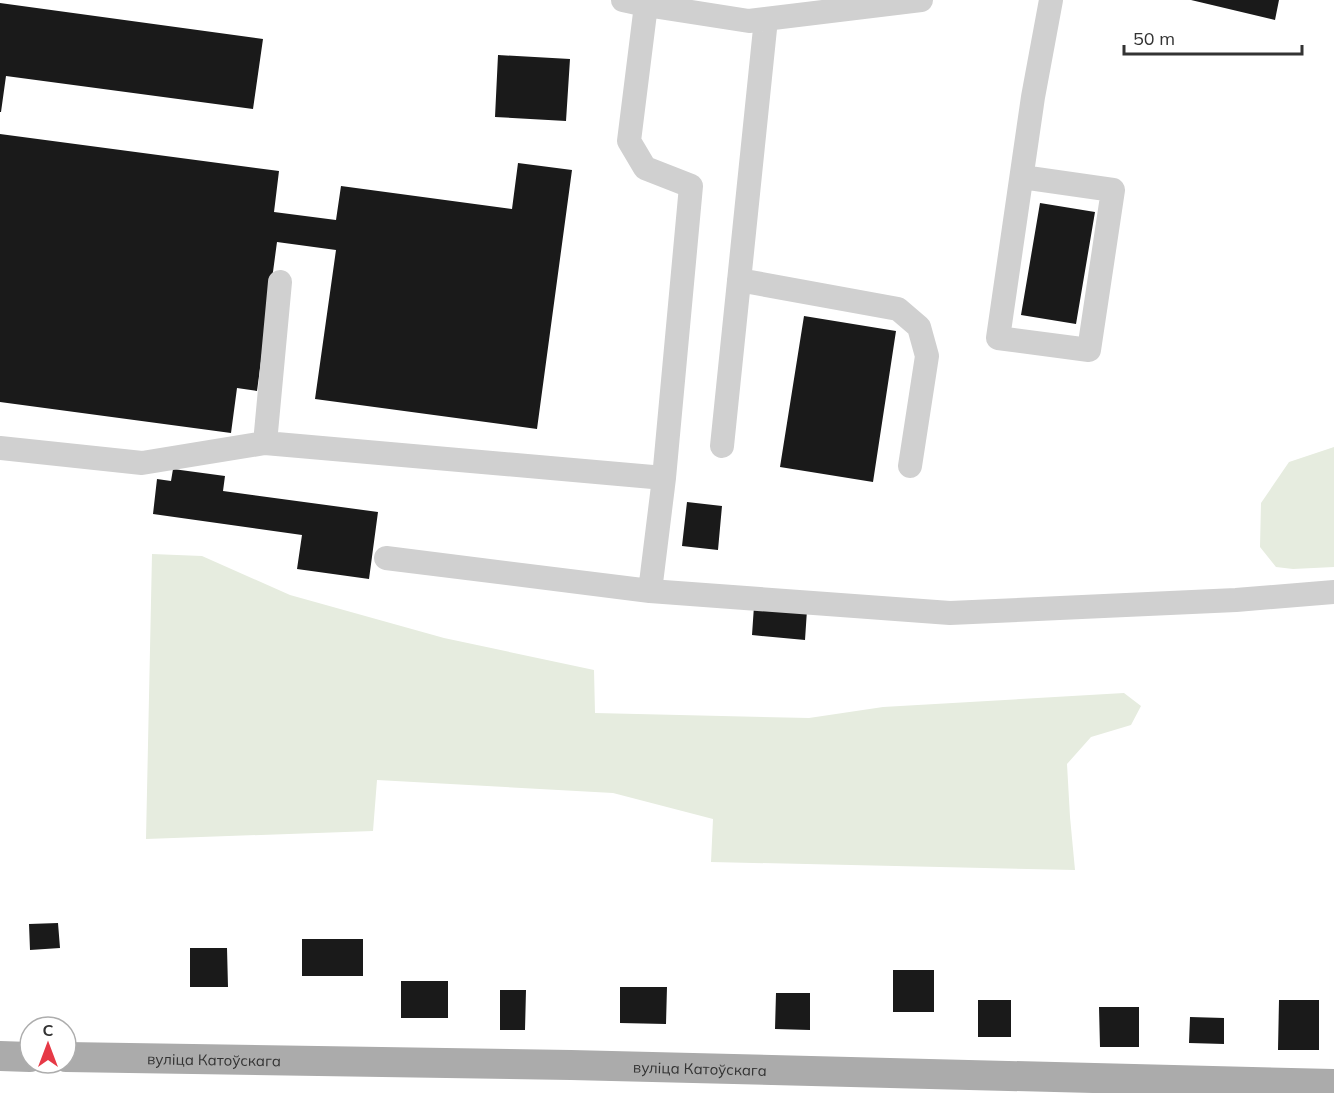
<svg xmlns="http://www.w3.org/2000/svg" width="1334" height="1093" viewBox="0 0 1334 1093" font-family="Mulish,sans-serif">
  <rect width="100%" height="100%" fill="#fff"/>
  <path fill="#e6ecdf" d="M1334,447V567L1293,569L1276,567L1260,547L1261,503L1289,462Z
    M152,554L202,556L290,595L444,638L594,670L595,713L809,718L883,707L1124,693L1141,706L1131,725L1091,737L1067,764L1070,817L1075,870L711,862L713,819L613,793L377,780L373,831L146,839Z"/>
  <path fill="#1a1a1a" d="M1191,0H1279L1275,20Z
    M0,3L263,39L253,109L6,76L1,112H0Z
    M498,55L570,59L566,121L495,117Z
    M0,134L279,171L274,212L336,220L341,186L512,209L518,163L572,170L537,429L315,399L336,250L277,242L257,391L237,388L231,433L0,402Z
    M1040,203L1095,212L1076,324L1021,315Z
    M804,316L896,331L873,482L780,467Z
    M173,469L225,476L223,491L378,512L369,579L297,569L302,535L153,514L157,479L171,481Z
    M687,502L722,506L718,550L682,546Z
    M754,606L807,610L805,640L752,635Z
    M58,923L60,948L30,950L29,924Z
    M302,939H363V976H302Z
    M190,948H227L228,987H190Z
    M893,970H934V1012H893Z
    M401,981H448V1018H401Z
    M620,987H667L666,1024L620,1023Z
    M500,990H526L525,1030H500Z
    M776,993H810V1030L775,1029Z
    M978,1000H1011V1037H978Z
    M1279,1000H1319V1050H1278Z
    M1099,1007H1139V1047H1100Z
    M1190,1017L1224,1018V1044L1189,1043Z"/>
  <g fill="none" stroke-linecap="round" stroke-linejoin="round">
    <path stroke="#d0d0d0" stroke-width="24" d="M646,5L749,21L921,0
      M1022,177L1113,190L1089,350L998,338L1033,97L1051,0
      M739,280L898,309L919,327L927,356L910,466
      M280,282L265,443L664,478L691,186L645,168L629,141L646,5L623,0
      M722,446L766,19
      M0,448L142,463L265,443
      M386,558L650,591L950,613L1236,600L1334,592
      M650,591L664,478"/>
    <g stroke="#ababab" stroke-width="30">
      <path d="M0,1056L30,1057"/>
      <path id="s1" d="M66,1057L571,1065L1334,1084"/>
    </g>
  </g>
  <g text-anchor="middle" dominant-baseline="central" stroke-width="6" stroke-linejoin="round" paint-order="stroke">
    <g font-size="15" fill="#333" stroke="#fff">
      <text stroke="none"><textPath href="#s1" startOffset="148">вуліца Катоўскага</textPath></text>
      <text stroke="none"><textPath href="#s1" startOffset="634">вуліца Катоўскага</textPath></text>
    </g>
  </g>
  <g transform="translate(48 1045)"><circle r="28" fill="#ffffff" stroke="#adadad" stroke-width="1.5"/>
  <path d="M0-4.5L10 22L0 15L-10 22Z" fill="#e63946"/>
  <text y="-9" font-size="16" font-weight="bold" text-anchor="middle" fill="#333333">С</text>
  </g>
  <path d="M1124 45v9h178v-9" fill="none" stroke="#333333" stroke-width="3"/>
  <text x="1133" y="45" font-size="18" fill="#333333" stroke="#ffffff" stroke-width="4.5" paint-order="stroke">50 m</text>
</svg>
